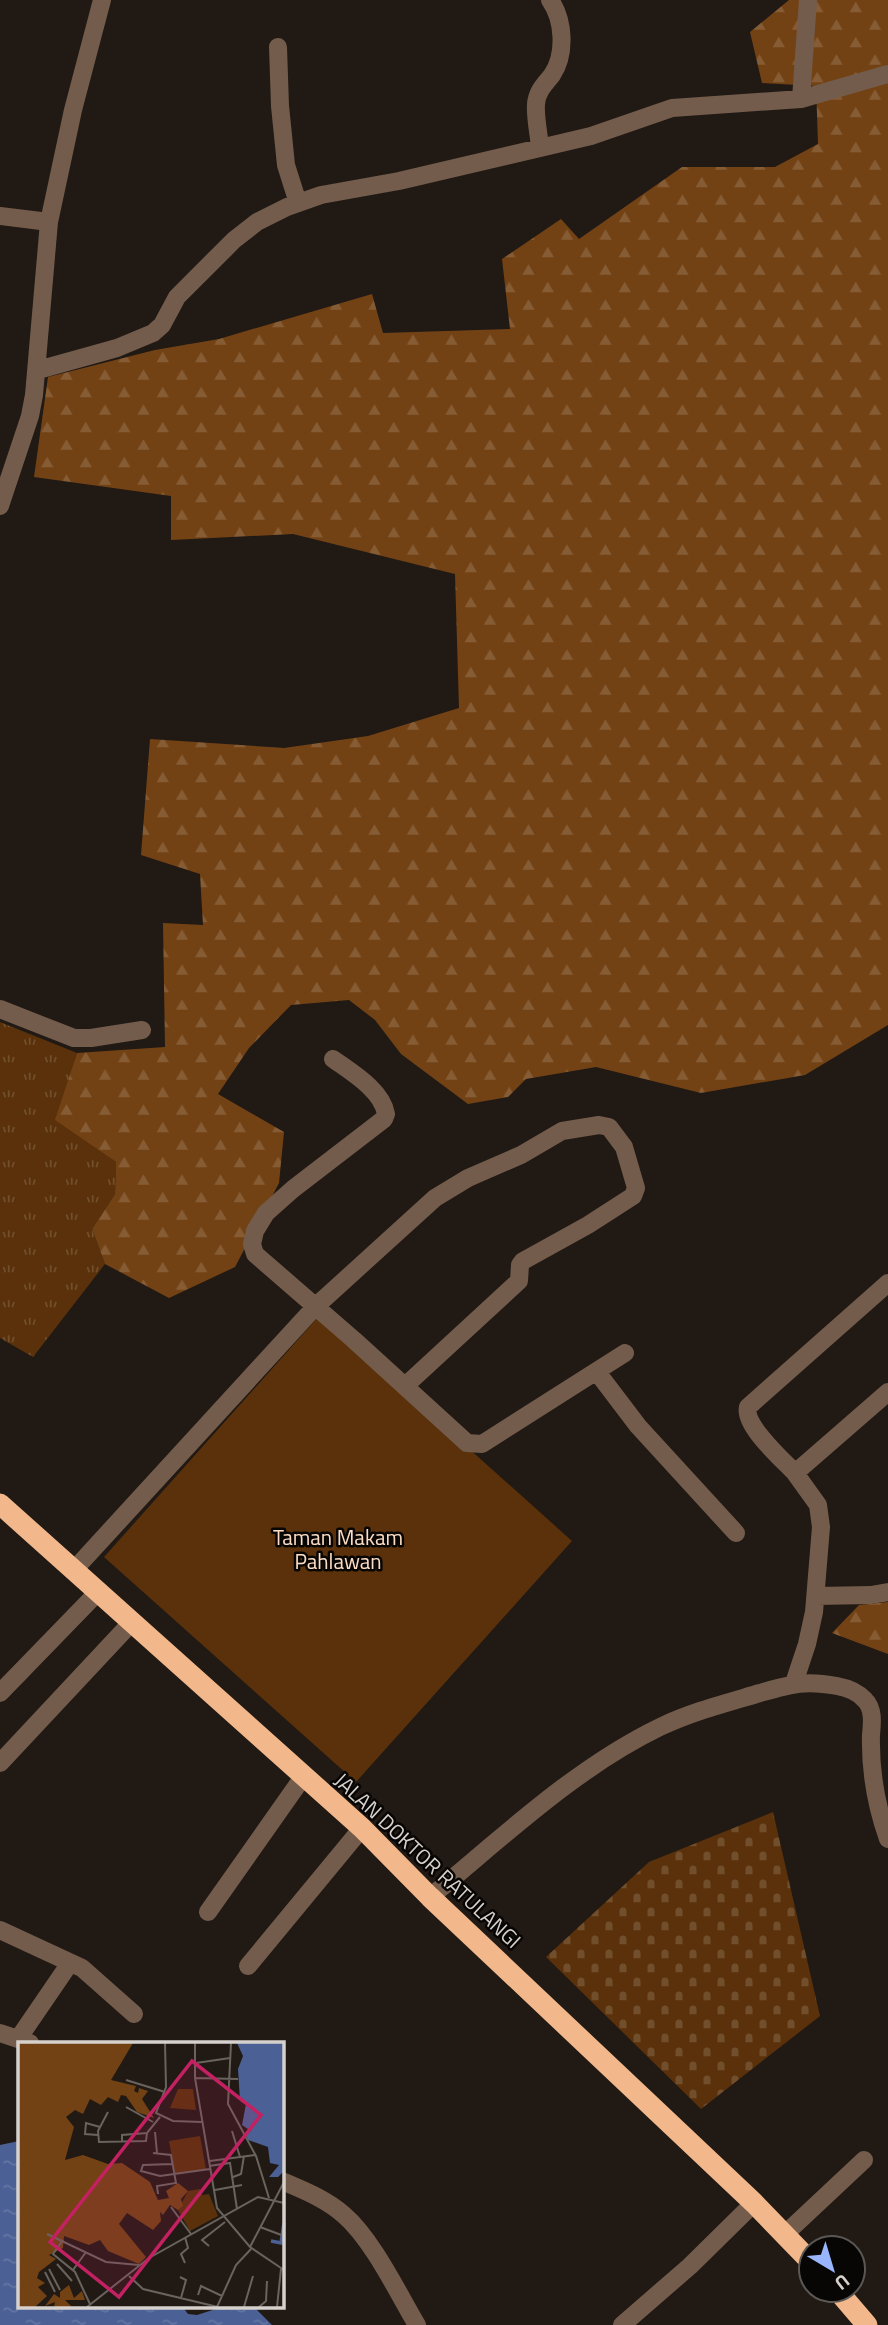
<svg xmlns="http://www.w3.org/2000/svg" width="888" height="2325" viewBox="0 0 888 2325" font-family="'Titillium Web',sans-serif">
  <defs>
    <pattern id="grass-tufts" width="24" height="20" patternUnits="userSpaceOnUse" patternTransform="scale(1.75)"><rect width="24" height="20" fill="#5a310a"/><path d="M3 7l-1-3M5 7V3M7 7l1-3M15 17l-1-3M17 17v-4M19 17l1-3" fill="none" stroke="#714e2c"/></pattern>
    <pattern id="forest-firs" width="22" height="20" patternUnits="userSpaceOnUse" patternTransform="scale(1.75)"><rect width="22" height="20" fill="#734214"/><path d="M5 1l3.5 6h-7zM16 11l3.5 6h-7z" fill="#865c35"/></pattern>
    <pattern id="cemetery-stones" width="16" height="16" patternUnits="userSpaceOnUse" patternTransform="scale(1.75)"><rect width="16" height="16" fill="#5a310a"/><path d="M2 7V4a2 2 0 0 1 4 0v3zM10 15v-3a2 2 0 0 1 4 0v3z" fill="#714e2c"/></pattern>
    <pattern id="water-ripples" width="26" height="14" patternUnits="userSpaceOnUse" patternTransform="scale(1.75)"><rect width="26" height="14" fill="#4b6095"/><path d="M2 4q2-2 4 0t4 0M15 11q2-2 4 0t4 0" fill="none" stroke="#6476a3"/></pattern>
  </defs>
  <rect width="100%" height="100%" fill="#211914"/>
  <path fill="url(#grass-tufts)" d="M0,1022L77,1053L56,1120L116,1162L115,1194L92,1229L105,1264L33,1357L0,1338Z"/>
  <path fill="url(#forest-firs)" d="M789,0H888V1025L805,1075L701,1093L596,1067L526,1079L508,1097L468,1104L401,1054L375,1020L349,1000L291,1005L249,1048L218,1094L284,1132L279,1183L235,1267L169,1298L105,1264L92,1229L115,1194L116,1162L55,1120L77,1053L165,1047L163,923L203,925L200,874L141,855L150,739L284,748L368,736L459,708L455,574L293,534L171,540V496L34,477L48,377L155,350L219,339L372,294L383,333L510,329L502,259L561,219L579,239L682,167H775L818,144L816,86L762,83L750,32Z
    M888,1602V1654L832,1633L859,1605Z"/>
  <path fill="url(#cemetery-stones)" d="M773,1812L820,2016L701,2109L546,1957L649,1862Z"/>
  <path fill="#5a310a" d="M320,1315L572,1541L356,1782L104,1557Z"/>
  <path fill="url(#water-ripples)" d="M19,2141V2306H182L188,2314L197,2315L225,2306H253L272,2325H0V2145Z"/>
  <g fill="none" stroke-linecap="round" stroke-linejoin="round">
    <path stroke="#735c4b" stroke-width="18" d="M278,47L280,106L286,165L298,203
      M801,99L808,0
      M540,148C539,134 535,118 536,104C537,91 545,84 552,75C566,54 564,20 550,0
      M0,216L49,222
      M38,370L117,348L153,333L162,325L177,297L234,240L257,222L287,207L321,195L399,181L540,148L591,136L672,108L801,99L888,74
      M0,506L30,416L34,395L49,222L73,110L102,0
      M0,1009L74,1038H91L142,1030
      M333,1059C351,1072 382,1090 386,1114L384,1119L293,1189L266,1213L255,1231L252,1244L255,1254L354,1340L467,1443L482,1444L625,1353
      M597,1372L638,1426L736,1533
      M795,1473C782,1459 743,1425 748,1407L888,1283
      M73,1571L315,1307L435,1198L468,1178L521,1155L562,1131L599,1125L609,1127L624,1147L636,1188L633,1196L588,1225L523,1261L520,1265L519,1281L405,1386
      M816,1596L871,1595L888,1592
      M794,1683L807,1644L814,1612L821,1527L818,1505L795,1473L888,1392
      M0,1693L97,1593
      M0,1763L131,1623
      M430,1897C502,1838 575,1768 660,1727C691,1712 726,1703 760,1693C792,1684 805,1680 837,1686C848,1688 858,1692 865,1700C874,1709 872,1724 871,1735C870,1772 876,1805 888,1839
      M208,1912L303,1777
      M0,1930L82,1968L134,2014
      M248,1966L362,1828
      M0,2033L30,2043
      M18,2039L70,1963
      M282,2181C303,2190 326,2199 344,2215C372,2239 398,2293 417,2325
      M784,2235L864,2160
      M622,2325L690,2266L754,2203"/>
    <path stroke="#f2b88b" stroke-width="21" d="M0,1504L362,1828L430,1897L754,2203L811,2262
      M837,2290L867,2325"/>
  </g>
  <g text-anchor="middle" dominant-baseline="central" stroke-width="5" stroke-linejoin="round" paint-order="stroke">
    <g font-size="21" fill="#fdddc5" stroke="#080604">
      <text x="338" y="1537">Taman Makam<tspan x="338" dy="24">Pahlawan</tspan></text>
    </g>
    <g font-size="21" fill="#d6d1cd" stroke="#080604">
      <text transform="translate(428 1860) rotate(43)">JALAN DOKTOR RATULANGI</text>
    </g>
  </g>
  <g transform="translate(18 2042)">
    <rect width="266" height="266" fill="#211914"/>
    <path d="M182,147L184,153L191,152L200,174L172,189L160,168L170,149Z" fill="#5a310a"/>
    <path d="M0,1H115L93,38L118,44L116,49L120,51L121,46L130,49L124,57L136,76L119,70L108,54L103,53L100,60L90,55L83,63L72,57L65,72L57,68L48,75L56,85L47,118L65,113L90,122L104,121L132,140L140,158L151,156L148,149L160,141L170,149L163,157L165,164L160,168L152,163L145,173L142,170L143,179L135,188L109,171L101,182L128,215L121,222L90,209L82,198L71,203L46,194L45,206L31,213L38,217L21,230L19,236L27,241L20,245L29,254L17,265H0ZM51,243L56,256L64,249L67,258H47L54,265H36L37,260L27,264L36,252L42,256V250Z" fill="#734214"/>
    <path d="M160,47H175L178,68L152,66Z" fill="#5a310a"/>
    <path d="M182,94L188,127L157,132L151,99Z" fill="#5a310a"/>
    <path d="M219,1H266V129L260,135H251L261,123L252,121L250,105L230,98L228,92L233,89L224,83L228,62L222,59L220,27L225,14Z" fill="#4b6095"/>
    <path fill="none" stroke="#4b6095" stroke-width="3.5" d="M253,199L263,201L266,181"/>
    <path fill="none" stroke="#69635e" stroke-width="2" d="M147,1L148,45L138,71L155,79L184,80M177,1V36L199,166L232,205L266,228M213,1L210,62L238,114L251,156M178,21L212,16M177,36L220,37M108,38L147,50M108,65L135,80M90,70L80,89L81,100L128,99L129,91M214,89L222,115M137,90L139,111M80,93L67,92L68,81L82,85M104,100V93L129,91L142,75M135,111L153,113L158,141L139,144L140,152M192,119L237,113M154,122L125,123L123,129L142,134L192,127M191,124L212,121L219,167M215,135L223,132L226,114M197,148L224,143M153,165L173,192M242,185L266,194M29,192L88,220L121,223M167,195L170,206L163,212L167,221M45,198L35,212L57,230L72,262M191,204L184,198L207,180M232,205L266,140M39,222L54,239M31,227L42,248M55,228L68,210M27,230L37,250M111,234L125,247L200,265M162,235L168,238L163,256M180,253L183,244L204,254M69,265L131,216L240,155L266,161M199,265L218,223L233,207M226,265L235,234M241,265L248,259L249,239M259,265L263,227"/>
    <path fill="#c32161" fill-opacity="0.15" stroke="#c32161" stroke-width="3.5" d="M174,19L243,73L101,255L32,200Z"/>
    <rect width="266" height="266" fill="none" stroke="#d6d1cd" stroke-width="3.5"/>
  </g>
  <g transform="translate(832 2269) rotate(142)"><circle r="33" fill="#080604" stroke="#5a5754" stroke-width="2"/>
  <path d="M0-5L12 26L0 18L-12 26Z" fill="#98b5fd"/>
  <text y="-10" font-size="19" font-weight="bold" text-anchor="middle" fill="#d6d1cd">U</text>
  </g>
</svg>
